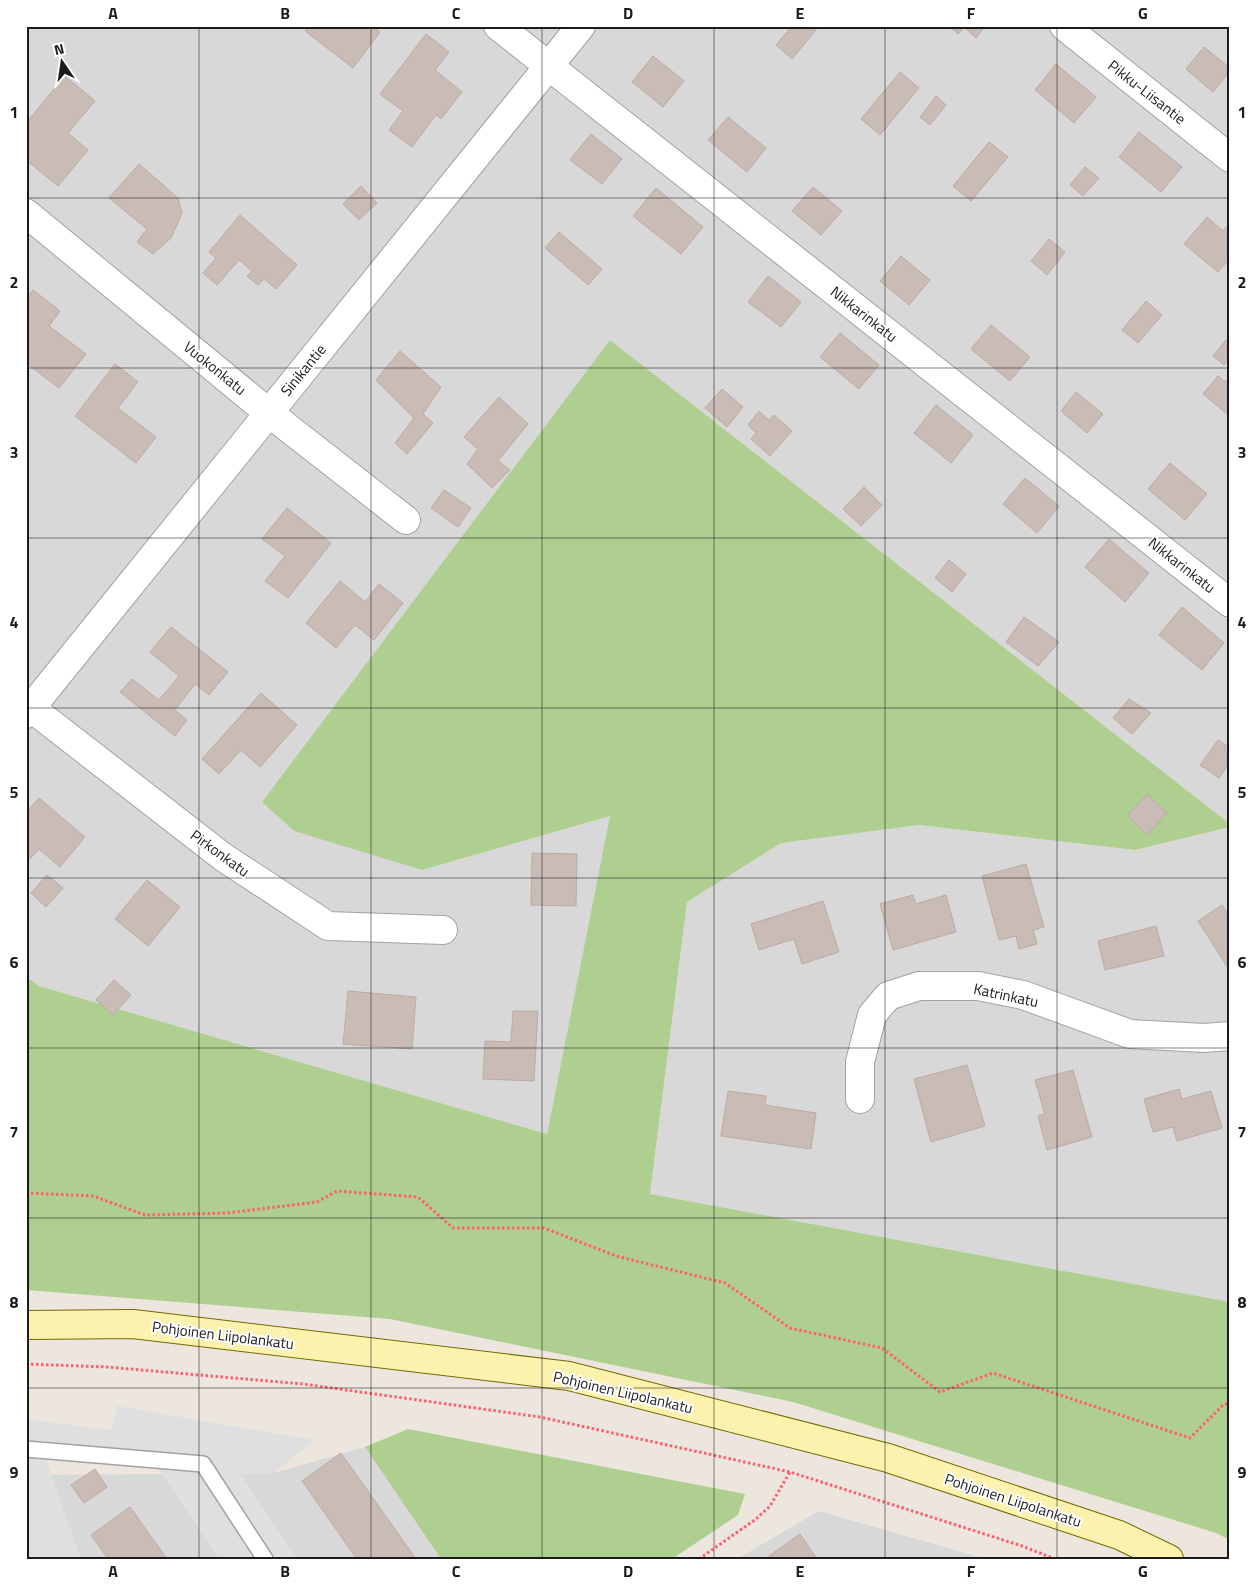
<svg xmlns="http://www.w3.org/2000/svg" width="1256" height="1585" viewBox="0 0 1256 1585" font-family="'Titillium Web',sans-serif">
  <rect width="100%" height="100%" fill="#ede6df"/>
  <path fill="#d9d8d8" d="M26,26H1230V824L610,340L422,870L610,816L547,1134L39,986L26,975Z
    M919,825L1135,850L1230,827V1302L650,1195L687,902L781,843Z
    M365,1447L441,1559H26V1475L274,1473Z
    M819,1511L986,1559H737Z"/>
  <path fill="#afcf91" d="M610,340L1230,824V827L1135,850L919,825L781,843L687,902L650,1194L1230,1302V1540L1216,1533L793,1402L390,1319L26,1290V976L39,986L547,1134L610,816L422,870L294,831L262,802Z
    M408,1429L745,1494L738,1515L672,1559H441L365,1447Z"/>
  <path fill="#dfdfdf" d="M117,1406L314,1440L274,1473H240L297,1559H219L158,1468L46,1459L81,1559H26V1419L111,1430Z"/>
  <path fill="#c9bbb6" stroke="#bfa9a1" d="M309,26H373L380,32L353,68L305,31Z
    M792,26H819L792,59L776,45Z
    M949,26H985L976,38L964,27L958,34Z
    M426,34L449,52L435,70L462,92L441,119L436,115L412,147L389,130L403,111L380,94Z
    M1204,47L1230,68V71L1213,92L1186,69Z
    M653,56L684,81L663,107L632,82Z
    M1056,64L1096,97L1074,123L1035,90Z
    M900,72L919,88L880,135L861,119Z
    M65,76L95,101L68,133L88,150L58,186L26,160V123Z
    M936,96L946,105L930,125L920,117Z
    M728,117L766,148L747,172L708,140Z
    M1139,132L1182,167L1161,192L1119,157Z
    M591,134L622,159L602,184L570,160Z
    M989,142L1008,157L971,201L953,186Z
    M139,164L178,198L182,213L171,238L153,254L137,242L147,229L109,198Z
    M1085,167L1099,178L1083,196L1070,185Z
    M361,186L377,203L359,220L343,204Z
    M813,187L842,211L821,235L792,211Z
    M656,188L703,227L681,254L633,216Z
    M240,215L297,265L276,289L264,279L258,285L247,276L252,271L239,260L217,285L203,273L216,258L209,252Z
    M1207,217L1223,231L1230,223V258L1218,272L1184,244Z
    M559,232L602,269L588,285L545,248Z
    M1049,239L1065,252L1047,275L1031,261Z
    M901,256L930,280L909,305L880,281Z
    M768,276L801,302L781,327L748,302Z
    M33,290L60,311L49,326L86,354L59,388L26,363V298Z
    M1146,301L1162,315L1138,343L1122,330Z
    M991,325L1030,357L1010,381L971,349Z
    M840,333L879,365L859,389L820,357Z
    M1227,339L1230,341V358L1224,365L1213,356Z
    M400,351L441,387L423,414L433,423L407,454L395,443L414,418L376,380Z
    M115,364L138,382L118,408L156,437L136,463L75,416Z
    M1218,376L1225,382L1230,376V410L1227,414L1203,394Z
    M722,389L743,407L727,427L705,408Z
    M1076,392L1103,414L1087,433L1061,411Z
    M499,397L528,424L498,461L510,470L492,488L467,464L478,449L464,437Z
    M936,405L973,435L951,463L914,433Z
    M759,411L769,420L774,415L792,431L770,456L751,439L756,433L748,425Z
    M1170,463L1207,494L1185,520L1148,489Z
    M1025,478L1059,506L1037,533L1003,504Z
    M864,487L882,505L861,526L843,509Z
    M444,490L471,508L458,527L431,508Z
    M287,508L331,543L288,598L265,581L285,556L262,539Z
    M1109,539L1149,573L1125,602L1085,567Z
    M949,560L966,574L952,592L935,578Z
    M340,581L365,602L379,584L403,603L374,640L355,625L336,648L306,623Z
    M1182,607L1224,643L1202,670L1159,635Z
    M1024,617L1059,642L1038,666L1006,642Z
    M171,627L228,672L209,695L195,684L175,710L187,720L175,736L120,692L132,679L159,700L179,676L150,652Z
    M261,693L297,725L260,767L241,750L219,774L202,759Z
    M1129,699L1151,713L1132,734L1113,718Z
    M1218,740L1230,748V762L1219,778L1200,765Z
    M1147,794L1167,813L1147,835L1127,816Z
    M39,798L85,837L60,867L39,849L26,863V813Z
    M532,853L577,854L576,906L531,905Z
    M1026,864L1044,927L1033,930L1037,944L1019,949L1016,936L999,940L982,876Z
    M47,875L63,888L46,907L31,893Z
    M147,880L180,907L148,946L115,919Z
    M913,895L916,904L946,895L956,932L893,950L880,904Z
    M823,901L839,952L802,964L794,939L759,950L751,924Z
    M1222,905L1230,917V971L1198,921Z
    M1156,926L1164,956L1105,970L1098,941Z
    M114,980L131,995L113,1015L96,1000Z
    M348,991L416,997L412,1049L343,1044Z
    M513,1011H538L534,1081L483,1079L485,1041L511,1042Z
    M967,1065L985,1126L931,1142L914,1079Z
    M1073,1070L1092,1137L1047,1150L1038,1116L1045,1114L1035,1080Z
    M1179,1089L1182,1099L1211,1091L1222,1128L1177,1141L1173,1127L1153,1132L1144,1099Z
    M728,1091L766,1096L765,1105L816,1113L811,1149L721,1136Z
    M341,1453L416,1559H357L302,1481Z
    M95,1469L107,1487L84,1503L71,1485Z
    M130,1507L167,1559H108L91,1535Z
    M800,1534L817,1559H765Z"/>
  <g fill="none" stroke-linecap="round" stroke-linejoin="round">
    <defs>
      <path id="lane" d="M26,1449L203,1464L265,1559"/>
      <path id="street" d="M498,26L1230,603
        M1064,26L1230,158
        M26,213L269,413L406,520
        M26,704L223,857L328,926L443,930
        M26,714L581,26
        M860,1099V1062L872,1015L888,996L919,986H978L1023,995L1130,1034L1204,1038L1230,1036"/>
      <path id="secondary" d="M26,1325L133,1324L569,1376L888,1458L1119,1535L1169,1559"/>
    </defs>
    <use href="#lane" stroke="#a2a2a2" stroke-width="18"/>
    <use href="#street" stroke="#a2a2a2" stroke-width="30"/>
    <use href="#secondary" stroke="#736b00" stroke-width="30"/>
    <path stroke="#ff5e6b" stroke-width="3" stroke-dasharray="2.5 2.5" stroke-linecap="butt" d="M26,1193L93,1196L145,1215L227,1213L317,1202L337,1191L418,1197L453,1228H544L616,1256L725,1283L790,1328L882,1348L940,1392L993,1373L1190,1438L1223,1405L1230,1403
      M26,1364L107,1367L303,1384L540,1417L790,1472L1022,1546L1055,1559
      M699,1559L756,1519L770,1506L790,1472"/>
    <use href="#lane" stroke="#fff" stroke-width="15"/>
    <use href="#street" stroke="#fff" stroke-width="28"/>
    <use href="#secondary" stroke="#fcf2ae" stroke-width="28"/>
  </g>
  <path fill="none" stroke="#1b1b1b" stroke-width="1" stroke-opacity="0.55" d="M199,26V1559M371,26V1559M542,26V1559M714,26V1559M885,26V1559M1057,26V1559M26,198H1230M26,368H1230M26,538H1230M26,708H1230M26,878H1230M26,1048H1230M26,1218H1230M26,1388H1230"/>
  <g text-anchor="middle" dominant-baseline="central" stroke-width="4" stroke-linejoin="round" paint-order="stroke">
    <g font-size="15" fill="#1b1b1b" stroke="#fff">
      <text transform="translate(1147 92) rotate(38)">Pikku-Liisantie</text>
      <text transform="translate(864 314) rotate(38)">Nikkarinkatu</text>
      <text transform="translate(215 368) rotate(39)">Vuokonkatu</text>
      <text transform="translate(303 370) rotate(-51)">Sinikantie</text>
      <text transform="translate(1182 565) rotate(38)">Nikkarinkatu</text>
      <text transform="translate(220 853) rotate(36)">Pirkonkatu</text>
      <text transform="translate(1006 995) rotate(12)">Katrinkatu</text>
      <text transform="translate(223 1335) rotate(7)">Pohjoinen Liipolankatu</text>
      <text transform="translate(623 1392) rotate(13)">Pohjoinen Liipolankatu</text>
      <text transform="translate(1013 1500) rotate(18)">Pohjoinen Liipolankatu</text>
    </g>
  </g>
  <rect width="1256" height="1585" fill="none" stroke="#ffffff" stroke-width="55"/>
  <g transform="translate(62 62) rotate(347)" stroke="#ffffff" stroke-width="4" paint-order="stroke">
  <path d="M0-4L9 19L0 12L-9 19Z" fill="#1b1b1b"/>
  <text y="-8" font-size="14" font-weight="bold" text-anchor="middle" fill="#1b1b1b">N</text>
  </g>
  <rect x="28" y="28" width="1200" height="1530" fill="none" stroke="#1b1b1b" stroke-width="2"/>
  <g font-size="16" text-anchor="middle" font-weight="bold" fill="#1b1b1b">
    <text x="113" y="19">A</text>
    <text x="285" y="19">B</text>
    <text x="456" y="19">C</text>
    <text x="628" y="19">D</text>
    <text x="800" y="19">E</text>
    <text x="971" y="19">F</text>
    <text x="1143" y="19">G</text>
    <text x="14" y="118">1</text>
    <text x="1242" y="118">1</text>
    <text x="14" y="288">2</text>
    <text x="1242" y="288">2</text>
    <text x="14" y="458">3</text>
    <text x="1242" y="458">3</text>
    <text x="14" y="628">4</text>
    <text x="1242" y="628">4</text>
    <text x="14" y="798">5</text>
    <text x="1242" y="798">5</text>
    <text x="14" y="968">6</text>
    <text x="1242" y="968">6</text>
    <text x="14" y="1138">7</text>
    <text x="1242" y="1138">7</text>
    <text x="14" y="1308">8</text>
    <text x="1242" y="1308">8</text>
    <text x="14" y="1478">9</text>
    <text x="1242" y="1478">9</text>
    <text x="113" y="1577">A</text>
    <text x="285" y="1577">B</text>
    <text x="456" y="1577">C</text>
    <text x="628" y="1577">D</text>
    <text x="800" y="1577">E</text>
    <text x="971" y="1577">F</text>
    <text x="1143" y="1577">G</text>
  </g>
</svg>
